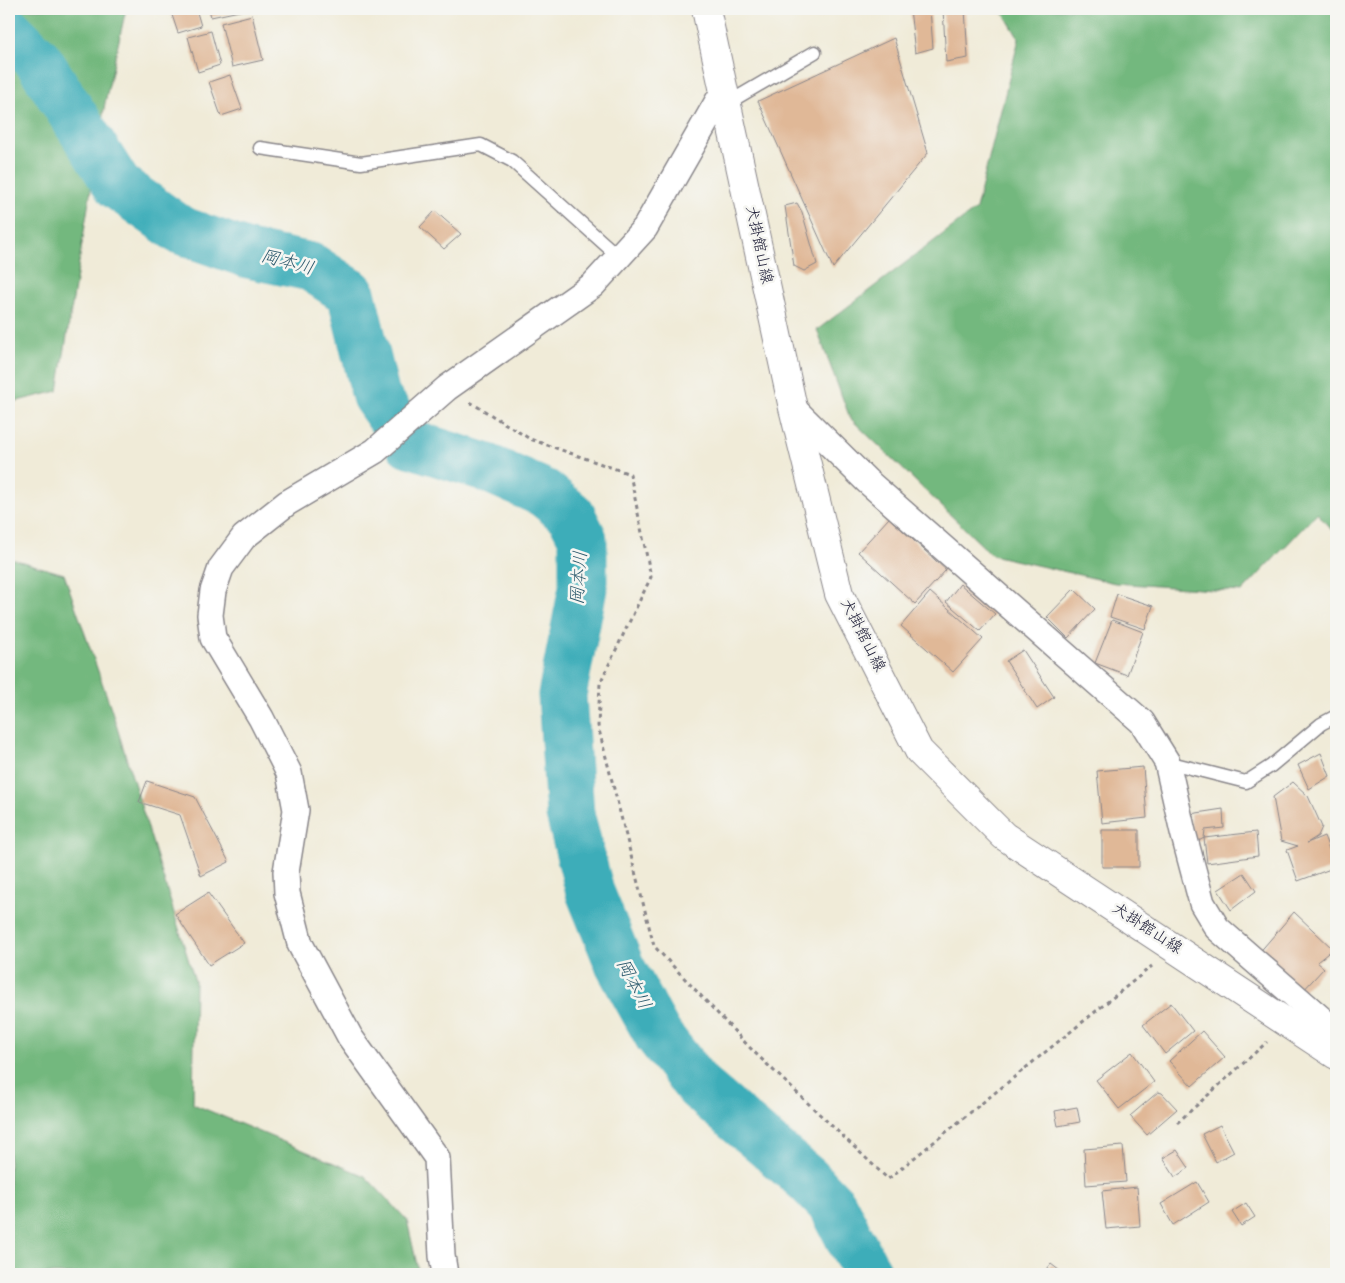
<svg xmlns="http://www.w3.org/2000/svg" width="1345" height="1283" viewBox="0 0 1345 1283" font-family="'Gochi Hand','Klee One',sans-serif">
  <rect width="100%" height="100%" fill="#f6f6f2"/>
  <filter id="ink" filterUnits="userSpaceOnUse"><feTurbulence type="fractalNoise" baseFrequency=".02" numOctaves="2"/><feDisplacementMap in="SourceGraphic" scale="10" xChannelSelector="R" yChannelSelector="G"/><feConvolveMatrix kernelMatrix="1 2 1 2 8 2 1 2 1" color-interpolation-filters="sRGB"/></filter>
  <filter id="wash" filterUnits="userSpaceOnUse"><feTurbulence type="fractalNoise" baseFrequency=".0096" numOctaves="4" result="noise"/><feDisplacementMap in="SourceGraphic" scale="20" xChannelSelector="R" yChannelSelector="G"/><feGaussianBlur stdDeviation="1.12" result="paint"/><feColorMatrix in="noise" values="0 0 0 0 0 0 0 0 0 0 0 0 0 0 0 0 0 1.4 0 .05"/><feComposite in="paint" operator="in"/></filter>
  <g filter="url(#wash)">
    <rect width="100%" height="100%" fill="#f0ebd8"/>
    <path fill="#73b87e" stroke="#4a6d5c" d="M9,9H126L105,103L58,391L9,403Z
      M1001,9H1336V535L1317,513L1242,592L1115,583L992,555L850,418L817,330L976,209L1019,39Z
      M9,558L64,574L111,708L195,981L193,1104L365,1176L407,1220L419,1274H9Z"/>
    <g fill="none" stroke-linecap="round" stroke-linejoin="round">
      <path stroke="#3dadb9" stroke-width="49" d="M9,31L38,60L118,186L180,230L248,254L311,267L351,293L376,396L409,443L485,467L544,493L571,515L583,539V588L562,695L570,814L590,892L620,966L658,1035L698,1086L808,1180L833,1206L868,1274"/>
    </g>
    <g id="blocks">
      <path fill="#e0b897" d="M170,9H196L201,26L178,33Z
        M209,9H244V10L211,17Z
        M910,9H930L933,48L915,53Z
        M943,9H965L968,58L946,62Z
        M252,15L263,60L232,67L221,23Z
        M211,31L220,65L198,72L188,37Z
        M894,38L928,153L833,268L758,101Z
        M230,75L242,109L221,116L209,82Z
        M797,203L802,212L817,264L804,271L794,266L785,206Z
        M435,211L461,234L444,249L420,227Z
        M889,518L946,570L915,604L858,552Z
        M960,584L995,614L980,631L946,602Z
        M1074,589L1095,609L1068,638L1047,617Z
        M930,592L983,639L953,672L901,626Z
        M1117,594L1153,606L1145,629L1110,617Z
        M1112,620L1143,632L1127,675L1095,663Z
        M1023,650L1054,697L1037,709L1006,661Z
        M1321,753L1330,776L1309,789L1298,765Z
        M1143,767L1147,818L1102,823L1097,771Z
        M147,781L195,797L229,862L201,876L180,815L139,802Z
        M1293,782L1308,796L1322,827L1318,836L1307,843L1324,836L1336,867L1298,881L1287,850L1298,846L1281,841L1273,797Z
        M1223,809L1224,828L1205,830L1204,838L1193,844L1190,814Z
        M1102,830H1139V867H1102Z
        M1256,832L1258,856L1207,863L1204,838Z
        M1244,873L1256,891L1231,910L1218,890Z
        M208,893L244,943L209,965L175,914Z
        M1294,912L1333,949L1317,962L1324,968L1301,993L1258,954Z
        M1171,1003L1193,1031L1165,1054L1143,1025Z
        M1202,1031L1225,1057L1192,1086L1169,1061Z
        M1132,1052L1154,1082L1119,1109L1096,1080Z
        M1158,1092L1162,1093L1177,1109L1147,1135L1130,1116Z
        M1077,1107L1080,1122L1058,1126L1055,1111Z
        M1220,1125L1234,1152L1216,1162L1202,1134Z
        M1123,1146L1126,1182L1086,1185L1084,1149Z
        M1177,1150L1189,1168L1175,1177L1163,1158Z
        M1197,1182L1209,1202L1173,1225L1161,1204Z
        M1137,1187L1140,1226L1106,1229L1102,1191Z
        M1246,1203L1255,1217L1241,1226L1232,1212Z
        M1051,1264L1064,1274H1043Z"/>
    </g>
  </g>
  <g filter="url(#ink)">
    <use href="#blocks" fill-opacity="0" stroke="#89868a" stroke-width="1"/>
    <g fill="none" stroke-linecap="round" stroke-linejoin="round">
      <defs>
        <path id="service" d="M726,104L815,52
          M260,148L361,163L481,145L512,161L619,257
          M1167,762L1246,782L1271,766L1321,724L1336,716"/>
        <path id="minor" d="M793,408L867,481L1142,722L1167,762L1183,832L1202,903L1217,928L1327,1024L1336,1042
          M445,1274L442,1256L437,1158L350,1037L300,944L287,893L286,872L296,810L289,773L261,718L213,638L210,615L213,591L221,568L244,537L287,503L375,451L447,388L593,285L645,228L723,92"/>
        <path id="secondary" d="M706,9L793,408L839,594L919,751L1004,836L1336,1055"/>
      </defs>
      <use href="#service" stroke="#89868a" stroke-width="15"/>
      <use href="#minor" stroke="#89868a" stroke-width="28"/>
      <use href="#secondary" stroke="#89868a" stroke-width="30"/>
      <path stroke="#89868a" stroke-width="3" stroke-dasharray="4 4" stroke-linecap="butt" d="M470,402L530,439L630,474L651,577L600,683L598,726L654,946L754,1052L888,1179L1152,966
        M1177,1123L1267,1042"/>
      <use href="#service" stroke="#fff" stroke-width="12"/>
      <use href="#minor" stroke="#fff" stroke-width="25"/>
      <use href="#secondary" stroke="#fff" stroke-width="28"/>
    </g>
  </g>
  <g text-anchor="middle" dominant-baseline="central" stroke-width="5" stroke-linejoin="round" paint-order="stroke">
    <g font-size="16" fill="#22223b" stroke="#f6f6f2">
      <text transform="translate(757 245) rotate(78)">犬掛館山線</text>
      <text transform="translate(861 636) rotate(63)">犬掛館山線</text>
      <text transform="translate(1146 930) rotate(33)">犬掛館山線</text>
    </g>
    <g font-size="18" font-style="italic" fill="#2d5a6d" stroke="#f6f6f2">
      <text transform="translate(287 264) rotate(15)">岡本川</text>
      <text transform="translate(581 578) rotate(-86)">岡本川</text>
      <text transform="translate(632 985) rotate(63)">岡本川</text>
    </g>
  </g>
  <rect width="1345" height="1283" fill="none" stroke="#f6f6f2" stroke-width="30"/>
</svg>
